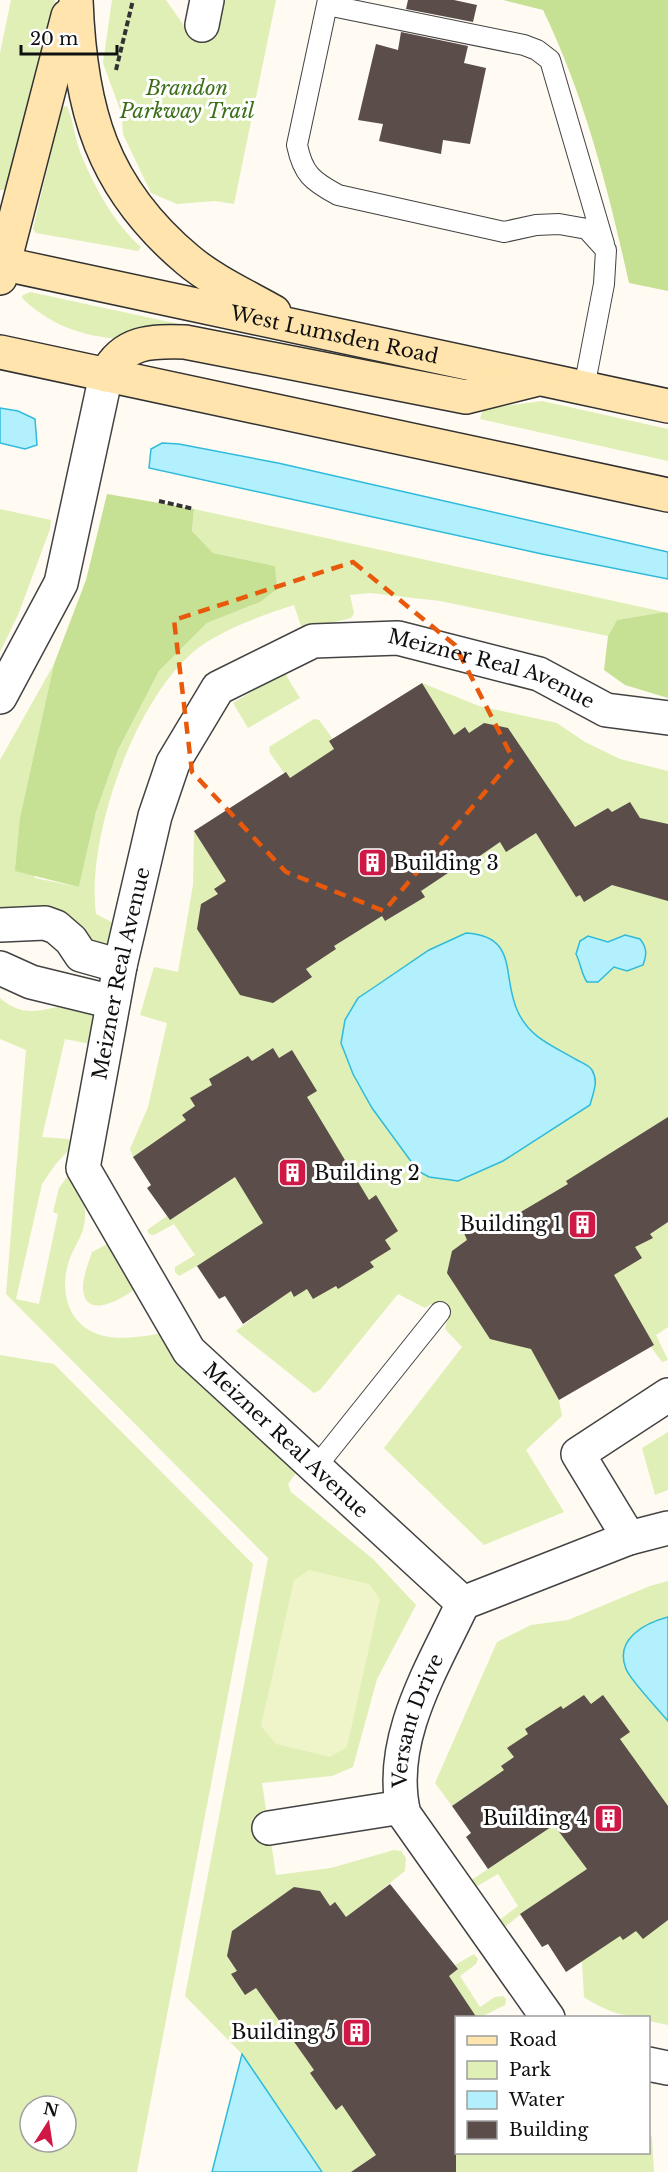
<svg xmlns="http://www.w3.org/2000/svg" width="668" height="2172" viewBox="0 0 668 2172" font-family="'Libre Baskerville',serif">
  <rect width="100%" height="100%" fill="#fffaf2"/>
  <path fill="#dfefb6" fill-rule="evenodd" d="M11,0H55L24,146L4,190H0V53Z
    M112,0H166L187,30L217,36L225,0H276L234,204L215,201L177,204L151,193L123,134L122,115L103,63Z
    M67,106C74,122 75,142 83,159C96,190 115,224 141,247L138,251L36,233L33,229L62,107Z
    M30,292L230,335C157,338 80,355 22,298L23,295Z
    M542,401L668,429V461L480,419L483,409Z
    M0,509L51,520L50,529L18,615L0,652Z
    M194,509L664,612L617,620L608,636L440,601L370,593L350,595L354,613L351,618L308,629L301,626L294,605C262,615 215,632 191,654C133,705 86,839 96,914L117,925L113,947L0,916V760L54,664L20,817L35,878L79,887L96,812L118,750L159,671L207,623L260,602L275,566L213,553L192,531Z
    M284,672L300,698L248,728L233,703Z
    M422,683L479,706L557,723L585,742L620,759L668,771V1327L656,1335L668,1360L662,1362L651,1347L654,1345L637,1316L542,1369L559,1400L562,1416L526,1450L564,1512L484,1545L384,1448L462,1347L445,1329L447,1319L431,1304L425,1308L398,1294L320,1390L314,1393L236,1331L273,1303L197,1266L179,1276L175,1272V1267L195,1255L174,1224L154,1235L149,1234L147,1230L167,1216L170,1220L199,1201L162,1137L133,1157L130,1149L148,1107L167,1023L140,1015L154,967L178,972L193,885L194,831L213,861L305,802L270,753L269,747L314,719L319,720L333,739Z
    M0,998C32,1026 55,999 89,1006L98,1021L90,1044L65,1039L42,1137L69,1139L72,1146L55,1165L42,1184L16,1299L39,1304L58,1214L53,1212L59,1188L70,1173C75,1184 85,1200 85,1212C86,1235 74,1244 68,1264C60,1292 68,1325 100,1335C121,1341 144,1336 165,1333L302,1465L288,1484L291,1492L373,1559L416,1605L377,1679L353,1767L332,1776L262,1783L276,1875L331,1868L394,1850L401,1851L406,1858L405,1871L362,1905L430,1991L458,1969L455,1965L474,1954L478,1959L476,1964L460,1976L480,2007L495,1997L503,1996L506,1999L505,2005L481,2017L456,2018V2152H648L649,2129L652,2138L654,2172H322L242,2054L185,1996L268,1558L6,1294L26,1050L0,1039Z
    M109,1243L136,1288C121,1300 82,1322 83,1285C84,1273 89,1262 92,1252Z
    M0,1355L54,1364L253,1564L137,2172H0ZM30,2106H66V2142H30Z
    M668,1432V1490L655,1495L642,1448Z
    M668,1581V2025L649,2021L648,2018C623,2017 605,2011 584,1997L582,1961L521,1914L505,1927H500L498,1921L518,1906L498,1874L474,1888L470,1881L518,1849L504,1817L481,1786L452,1806L435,1783L497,1642L531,1625L568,1620L650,1586Z"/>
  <path fill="#c6e194" d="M503,0H668V291L629,283C608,189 585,97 543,10Z
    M107,494L194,509L192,531L213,553L275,566L277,589L260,602L207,623L159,671L118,750L96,812L79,887L15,871L20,817L54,664L86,580Z
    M664,612L668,613V698L625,685L604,670L608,636L617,620Z"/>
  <path fill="#eff5c9" d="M309,1570L369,1584L380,1599L347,1747L330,1757L276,1744L261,1726L294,1580Z"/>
  <path fill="#b1f0fc" stroke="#30badb" stroke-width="1.5" d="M0,408L18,411L35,419L37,445L25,449L0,443Z
    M162,443L179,444L278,463L668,552V579L542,554L149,468L151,449Z
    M466,933C520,936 501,978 518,1012C530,1038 553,1046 577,1060C582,1063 589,1065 592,1070C599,1082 593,1093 590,1105L503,1161L458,1181L429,1177L418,1171L372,1108L353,1074L341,1043L345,1020L358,998L373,988L429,950Z
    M625,935L640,939C647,948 647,954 643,965L627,971L614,967L598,982H587C581,973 581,964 576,954L580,941L588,936L608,942Z
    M668,1617V1721C658,1709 631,1681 626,1669C614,1639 645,1623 668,1617Z
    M242,2054L322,2172H212Z"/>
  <path fill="#5a4d4a" d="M408,0H454L477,5L473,22L406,9Z
    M401,32L468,46L464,63L486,68L470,144L443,140L441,154L379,141L383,124L358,120L376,44L398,50Z
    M422,683L454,735L465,727L469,733L484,723L508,728L575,827L608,808L612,812L630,802L640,818L668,824V901L612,885L584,902L580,895L576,897L536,833L506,852L500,842L471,862L469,859L421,891L425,897L385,921L382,916L334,946L336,949L306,969L312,977L273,1003L240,995L197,929L201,904L218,894L214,889L226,881L194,831L286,772L290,778L334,749L329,741Z
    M273,1048L279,1058L292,1050L317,1091L307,1097L369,1200L376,1195L398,1231L385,1240L391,1249L370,1262L374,1267L338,1289L336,1286L313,1299L307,1289L294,1297L291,1291L243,1324L225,1296L219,1299L197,1266L263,1223L235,1177L170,1220L147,1188L151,1185L133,1157L186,1120L182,1115L195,1106L190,1098L212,1085L209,1079L248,1056L252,1061Z
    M668,1117V1222L650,1234L653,1238L635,1247L642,1258L614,1275L654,1345L559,1400L531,1349L490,1339L447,1273L452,1251L467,1240L464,1233L485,1222L490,1230L568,1184L566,1181Z
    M584,1695L591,1704L603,1695L630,1732L620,1739L668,1806V1920L643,1939L636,1931L623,1940L620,1936L566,1972L548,1944L542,1947L520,1914L587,1869L554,1825L488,1869L466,1837L471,1833L452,1806L504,1770L501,1766L514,1757L507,1748L528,1734L525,1729L561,1706L563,1709Z
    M390,1884L458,1969L449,1976L477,2018H456V2172H351L376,2155L342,2105L336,2110L310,2073L314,2070L256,1988L245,1995L231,1974L237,1971L227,1956L232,1931L294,1887L320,1891L330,1906L335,1902L346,1917Z"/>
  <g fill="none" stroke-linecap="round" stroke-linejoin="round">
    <defs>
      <path id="lane" d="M328,0L297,145C303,174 312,181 338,195L504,232L536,225L559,224L587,229L606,250L604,284L584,388
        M327,5L524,45L537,50L550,60L604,244
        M316,1467L440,1312"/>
      <g id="street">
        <path d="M202,25L207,0"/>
        <path d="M0,697L61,583L106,375"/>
        <path d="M0,925L45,923L56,927L71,940L81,955L120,966"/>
        <path d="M0,968L31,982L113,1002"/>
        <path d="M629,1538L578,1454L668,1395"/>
        <path id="s1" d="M463,1603L189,1351L83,1168L120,966L155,816L173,763L218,688L313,641L398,638L539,674L606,710L668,718"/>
        <path d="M269,1828L402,1807"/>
        <path id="s2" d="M548,2018L404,1814C386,1741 433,1667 463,1603L629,1538L668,1528"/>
        <path d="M648,2064L668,2068"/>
      </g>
      <g id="secondary">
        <path d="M76,0C80,109 101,187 188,260C213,281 246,296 274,312"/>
        <path id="s3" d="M0,263L668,406"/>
        <path d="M0,278L68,16"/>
        <path d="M0,352L668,495"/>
        <path d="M106,375C123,341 151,341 185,342L466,397L534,380"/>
      </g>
    </defs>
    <use href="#lane" stroke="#434343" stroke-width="22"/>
    <use href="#street" stroke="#434343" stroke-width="36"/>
    <use href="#secondary" stroke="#323232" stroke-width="36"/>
    <path stroke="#323232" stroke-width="4" stroke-dasharray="6 3" stroke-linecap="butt" d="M116,70L133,0
      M159,501L194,509"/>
    <use href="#lane" stroke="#fff" stroke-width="20"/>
    <use href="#street" stroke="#fff" stroke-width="33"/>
    <use href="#secondary" stroke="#ffe5ad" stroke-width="33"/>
  </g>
  <path fill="none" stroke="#e8590c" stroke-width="4.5" stroke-dasharray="12 8" stroke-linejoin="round" d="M353,562L455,645L513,759L384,911L286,872L192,772L174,620Z"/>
  <defs>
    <symbol id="building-square" viewBox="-11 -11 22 22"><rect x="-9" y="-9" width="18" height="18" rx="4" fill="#cf1846" stroke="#fff"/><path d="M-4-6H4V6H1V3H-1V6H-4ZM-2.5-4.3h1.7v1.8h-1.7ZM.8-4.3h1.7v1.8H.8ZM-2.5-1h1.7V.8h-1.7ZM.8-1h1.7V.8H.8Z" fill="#fff"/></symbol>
  </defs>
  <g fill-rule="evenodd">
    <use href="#building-square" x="356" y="846" width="33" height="33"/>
    <use href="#building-square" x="276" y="1156" width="33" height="33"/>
    <use href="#building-square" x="566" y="1208" width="33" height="33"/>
    <use href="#building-square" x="592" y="1802" width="33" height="33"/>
    <use href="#building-square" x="340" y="2016" width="33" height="33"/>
  </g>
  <g text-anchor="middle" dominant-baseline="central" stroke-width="6" stroke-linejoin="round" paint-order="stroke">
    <g font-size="20" font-style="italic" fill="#3c6f18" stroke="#fff">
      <text x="187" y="88">Brandon<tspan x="187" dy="23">Parkway Trail</tspan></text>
    </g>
    <g font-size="20" fill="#101010" stroke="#fff">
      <text stroke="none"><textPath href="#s3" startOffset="342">West Lumsden Road</textPath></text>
      <text stroke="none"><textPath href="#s1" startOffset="1376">Meizner Real Avenue</textPath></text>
      <text stroke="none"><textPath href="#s1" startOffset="782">Meizner Real Avenue</textPath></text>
      <text transform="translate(286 1440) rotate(43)">Meizner Real Avenue</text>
      <text stroke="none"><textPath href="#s2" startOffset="346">Versant Drive</textPath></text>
    </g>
    <g font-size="20" fill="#101010" stroke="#fff" text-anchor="end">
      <text x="393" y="863" text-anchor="start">Building 3</text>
      <text x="314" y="1173" text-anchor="start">Building 2</text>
      <text x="562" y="1224">Building 1</text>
      <text x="588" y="1818">Building 4</text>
      <text x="336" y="2032">Building 5</text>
    </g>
  </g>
  <rect x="455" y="2016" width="195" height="138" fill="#ffffff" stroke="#9f9f9f" stroke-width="1.5"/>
  <rect x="467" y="2036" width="30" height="9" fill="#ffe5ad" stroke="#9f9f9f" stroke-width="1.5"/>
  <text x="509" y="2046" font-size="18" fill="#101010">Road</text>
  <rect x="467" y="2061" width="30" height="18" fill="#dfefb6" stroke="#9f9f9f" stroke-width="1.5"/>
  <text x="509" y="2076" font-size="18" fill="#101010">Park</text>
  <rect x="467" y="2091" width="30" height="18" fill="#b1f0fc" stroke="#9f9f9f" stroke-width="1.5"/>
  <text x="509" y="2106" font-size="18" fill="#101010">Water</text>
  <rect x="467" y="2121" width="30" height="18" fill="#5a4d4a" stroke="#9f9f9f" stroke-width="1.5"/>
  <text x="509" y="2136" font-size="18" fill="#101010">Building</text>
  <g transform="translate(48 2124) rotate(12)"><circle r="28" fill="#ffffff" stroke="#9f9f9f" stroke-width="1.5"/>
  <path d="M0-4.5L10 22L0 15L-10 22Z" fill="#cf1846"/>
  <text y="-9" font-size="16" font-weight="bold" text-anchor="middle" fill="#101010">N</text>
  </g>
  <path d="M21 45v9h96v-9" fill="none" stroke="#101010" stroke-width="3"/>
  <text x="30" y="45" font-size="18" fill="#101010" stroke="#ffffff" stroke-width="4.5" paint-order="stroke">20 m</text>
</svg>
